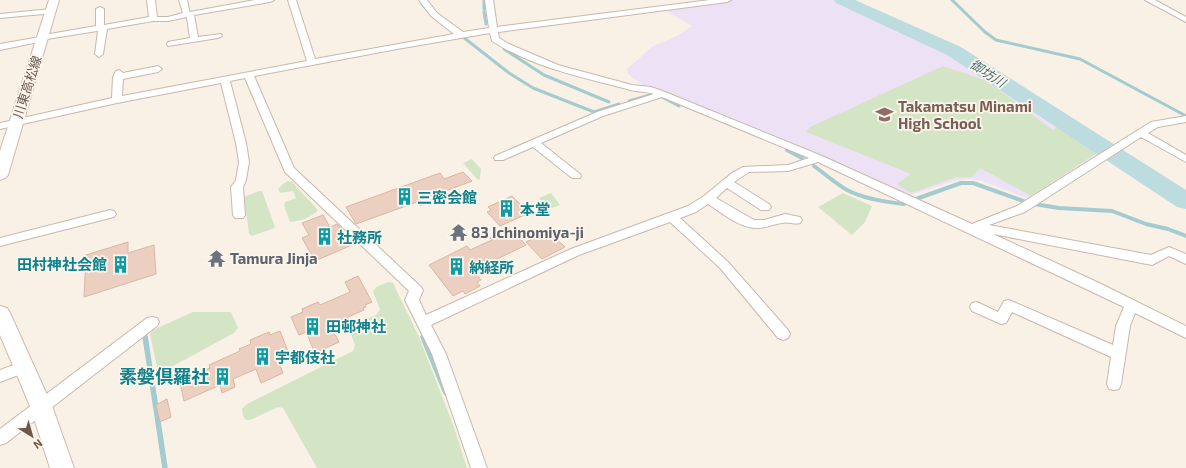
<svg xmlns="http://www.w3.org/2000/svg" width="1186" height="468" viewBox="0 0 1186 468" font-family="'Exo 2','Noto Sans JP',sans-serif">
  <rect width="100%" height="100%" fill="#f9f1e5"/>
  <path fill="#ede2f5" d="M713,0H836L949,50L1103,151L1029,199L980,180L968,179L957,180L908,196L777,138L668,92L645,87L628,74L627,69L653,46L677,36L692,26L666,11L719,3Z"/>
  <path fill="#d4e5c6" d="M943,66L987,81L1053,130L1060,125L1100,151L1031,196L980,168L972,177H957L911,193L897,184L911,174L806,132L810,127Z
    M472,159L481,169L480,179L478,180L463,163Z
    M288,181L292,182L318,210C313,217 298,222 290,222L284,205L285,202L296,198L293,191L280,193L278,189L284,183Z
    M259,191H262L275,227L272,229L252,236L249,234L244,197Z
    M551,193L560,205L549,209L539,198Z
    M843,193L872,206L865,222L852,235L818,207Z
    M388,282L393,283L419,337L454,427L467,468H317L283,408L278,407L250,420H246L243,416L242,409L247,404L353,351L355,345L349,329L352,325L376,315L380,309L373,292L376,287Z
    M193,312H231L238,328L234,333L162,372H158L150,334L153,330Z"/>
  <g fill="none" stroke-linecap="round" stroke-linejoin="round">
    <path stroke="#a4cbd0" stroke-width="3" d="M952,0L985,32L996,40L1080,59L1186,116
      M484,1V9
      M422,4L430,13
      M484,12L486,24
      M463,37L509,73L533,88L594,112L619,104
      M504,49L544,75L609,102
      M662,97L679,106
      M629,101L650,95"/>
    <path stroke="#a4cbd0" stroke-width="4" d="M787,150L802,158
      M814,166C825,174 835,183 847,190C864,199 885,202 904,204
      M916,199L961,183H973L1026,202
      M1034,204L1059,208L1112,211L1146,224L1168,229L1186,236"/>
    <path stroke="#a4cbd0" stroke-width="5.5" d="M145,336L165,468
      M423,337L446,393"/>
    <path fill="#bddce0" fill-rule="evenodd" d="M834,0H855L961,47L1186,190V209L1177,207L947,55L836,3Z"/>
  </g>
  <path fill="#ebd0c1" stroke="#dbb6a3" d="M463,172L472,181L435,195L438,199L420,206L417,202L356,224L346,207L440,173L444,179Z
    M512,196L529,213L500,226L487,212L491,210L488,207Z
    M323,215L330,227L337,224L339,226L352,245L315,261L302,238L309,235L302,223Z
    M510,228L526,245L495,260L497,262L476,273L481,280L477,282L480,286L465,294L463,291L453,296L429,265L467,246L470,250L492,240L490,238Z
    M548,231L565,247L542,259L526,242Z
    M128,242V253L154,245L156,274L84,297L86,255Z
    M358,276L372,302L365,305L366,307L363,308L364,310L330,325L339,342L315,353L306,332L299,335L291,317L303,312L302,309L318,302L320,305L350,292L345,282Z
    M280,331L289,354L277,359L283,373L261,383L256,369L233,379L235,387L222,393L220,385L184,401L180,383L186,380V378L210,368L209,365L240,351L239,349L251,344L250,340L269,332L270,335Z
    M167,399L171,417L160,422L156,405Z"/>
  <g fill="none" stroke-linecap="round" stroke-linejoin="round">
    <defs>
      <path id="minor" d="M147,0H155L157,17H168L183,13L179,0H187L189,10L190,12L255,0H274L270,2L194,15L198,37L221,34L222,36L218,38L168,46L167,44L168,42L190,38L187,17L168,21H153L107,29L103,54L99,57L95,54L98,31H97L47,39L43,41L0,50V44L40,37L44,35L96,26V9L100,7L104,9V25L149,17Z
        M288,0H296L315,59L454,34L431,16L419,0H427L437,13L463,32L489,28L485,0H493L497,27L710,0H731L727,2L498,32L499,38L509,44L558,65L632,85L651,87L665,92L822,156L972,224L1017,206L1151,122L1186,116V122L1158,127L1148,133L1186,155V162L1141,137L1025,212L989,225L1151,255L1169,247L1186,254V264L1169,256L1152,265L993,234L1097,282L1186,326V338L1135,313L1130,326L1121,384L1119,389L1114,390L1109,389L1107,384L1111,357L1012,312L1006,323L1001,324L972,311L970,307L972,303L977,302L998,312L1004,301L1009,300L1113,345L1116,326L1124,307L818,162L788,171L749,172L734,182L769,204L771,207L769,210H761L727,188L716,198L754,220H764L785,214L800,217L802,220L800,223C794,225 788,221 782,223C774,224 766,228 758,228C741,229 722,213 708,204L696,212L680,218L728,262L788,330L790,334L788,338L783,340L778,338L720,268L670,222L579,255L431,325L446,354L487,468H471L432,354L405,300L409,291L285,172L245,78L230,81L246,143L249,162L246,180L243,187L245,215L243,218H235L233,215L231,187L236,180L239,162L236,143L221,83L117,103L0,129V123L112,98L113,77L116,71L119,70L123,73L158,66L162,69L158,72L123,79L122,96L307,61ZM490,33L492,41C532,67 581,77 627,89C636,92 645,91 654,94L597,112L495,156L494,158L495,160H503L533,147L572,178H580L581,176L580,174L541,143L603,116L662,97L809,158L788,165L743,167L732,173L704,196L688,206L571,249L426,315L419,300L423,290L421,287L294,168L254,76L397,49Z
        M1145,0H1155L1186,17V22Z
        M51,9H54V13L0,18V14Z
        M110,210L114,211L116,214L114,217L0,246V238Z
        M152,317L157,318L159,322L157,326L6,443L0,445V429L147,318Z
        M24,361L29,363L31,367L29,371L0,382V370Z"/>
      <path id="secondary" d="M49,0H59L8,175L5,178L0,180V151Z
        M0,306L7,308L10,313L52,406L74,468H50L30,406L0,335Z"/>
    </defs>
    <use href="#minor" stroke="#c8b8ad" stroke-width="2"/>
    <use href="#secondary" stroke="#cdbaae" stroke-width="2"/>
    <use href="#minor" fill="#fff" fill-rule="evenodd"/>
    <use href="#secondary" fill="#fff" fill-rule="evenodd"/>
  </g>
  <defs>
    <symbol id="school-bare" viewBox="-9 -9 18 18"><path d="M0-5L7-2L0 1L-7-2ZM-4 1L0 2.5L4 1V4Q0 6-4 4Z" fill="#8d6e63" stroke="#fcf5eb" stroke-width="2.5" paint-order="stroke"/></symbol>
    <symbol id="building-bare" viewBox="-9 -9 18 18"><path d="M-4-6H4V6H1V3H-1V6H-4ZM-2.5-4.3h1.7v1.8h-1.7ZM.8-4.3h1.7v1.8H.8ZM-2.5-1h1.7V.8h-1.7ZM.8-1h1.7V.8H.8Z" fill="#0f9aa8" stroke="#fcf5eb" stroke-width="2.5" paint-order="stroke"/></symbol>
    <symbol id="temple-bare" viewBox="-9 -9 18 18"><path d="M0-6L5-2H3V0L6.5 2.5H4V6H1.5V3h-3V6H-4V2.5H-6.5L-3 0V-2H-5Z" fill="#6b7280" stroke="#fcf5eb" stroke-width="2.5" paint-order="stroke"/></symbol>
  </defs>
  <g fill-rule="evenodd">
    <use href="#school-bare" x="872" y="102" width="25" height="25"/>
    <use href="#building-bare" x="392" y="184" width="25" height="25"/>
    <use href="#building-bare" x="494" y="196" width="25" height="25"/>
    <use href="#temple-bare" x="446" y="220" width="25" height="25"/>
    <use href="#building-bare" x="312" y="224" width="25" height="25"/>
    <use href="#temple-bare" x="204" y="246" width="25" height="25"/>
    <use href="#building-bare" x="108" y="252" width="25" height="25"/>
    <use href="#building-bare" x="444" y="254" width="25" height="25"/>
    <use href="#building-bare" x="300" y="314" width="25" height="25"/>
    <use href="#building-bare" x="250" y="344" width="25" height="25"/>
    <use href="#building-bare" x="210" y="364" width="25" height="25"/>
  </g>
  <g text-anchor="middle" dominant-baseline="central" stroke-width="3.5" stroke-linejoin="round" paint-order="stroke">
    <g font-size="13" font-style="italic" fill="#477378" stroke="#fcf5eb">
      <text transform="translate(988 73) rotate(33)">御坊川</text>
    </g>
    <g font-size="13" fill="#6e584e" stroke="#fcf5eb">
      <text transform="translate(27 87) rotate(-72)">川東高松線</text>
    </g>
    <g font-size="15" font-weight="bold" fill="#785e54" stroke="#fcf5eb" text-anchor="start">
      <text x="898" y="106">Takamatsu Minami<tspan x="898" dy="17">High School</tspan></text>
    </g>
    <g font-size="15" font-weight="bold" fill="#0d838f" stroke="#fcf5eb" text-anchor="start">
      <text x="417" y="197">三密会館</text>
      <text x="520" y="209">本堂</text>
      <text x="337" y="237">社務所</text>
      <text x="107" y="264" text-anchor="end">田村神社会館</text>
      <text x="469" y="267">納経所</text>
      <text x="326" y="326">田邨神社</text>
      <text x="275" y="357">宇都伎社</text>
    </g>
    <g font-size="15" font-weight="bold" fill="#5b616d" stroke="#fcf5eb" text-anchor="start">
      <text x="471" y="232">83 Ichinomiya-ji</text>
      <text x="230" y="258">Tamura Jinja</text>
    </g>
    <g font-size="18" font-weight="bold" fill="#0d838f" stroke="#fcf5eb" text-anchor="end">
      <text x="209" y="376">素媻倶羅社</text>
    </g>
  </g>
  <g transform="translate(32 436) rotate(143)" stroke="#fcf5eb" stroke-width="3" paint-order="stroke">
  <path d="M0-3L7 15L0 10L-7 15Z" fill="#6e584e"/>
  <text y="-6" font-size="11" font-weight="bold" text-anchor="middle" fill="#6e584e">N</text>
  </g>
</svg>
